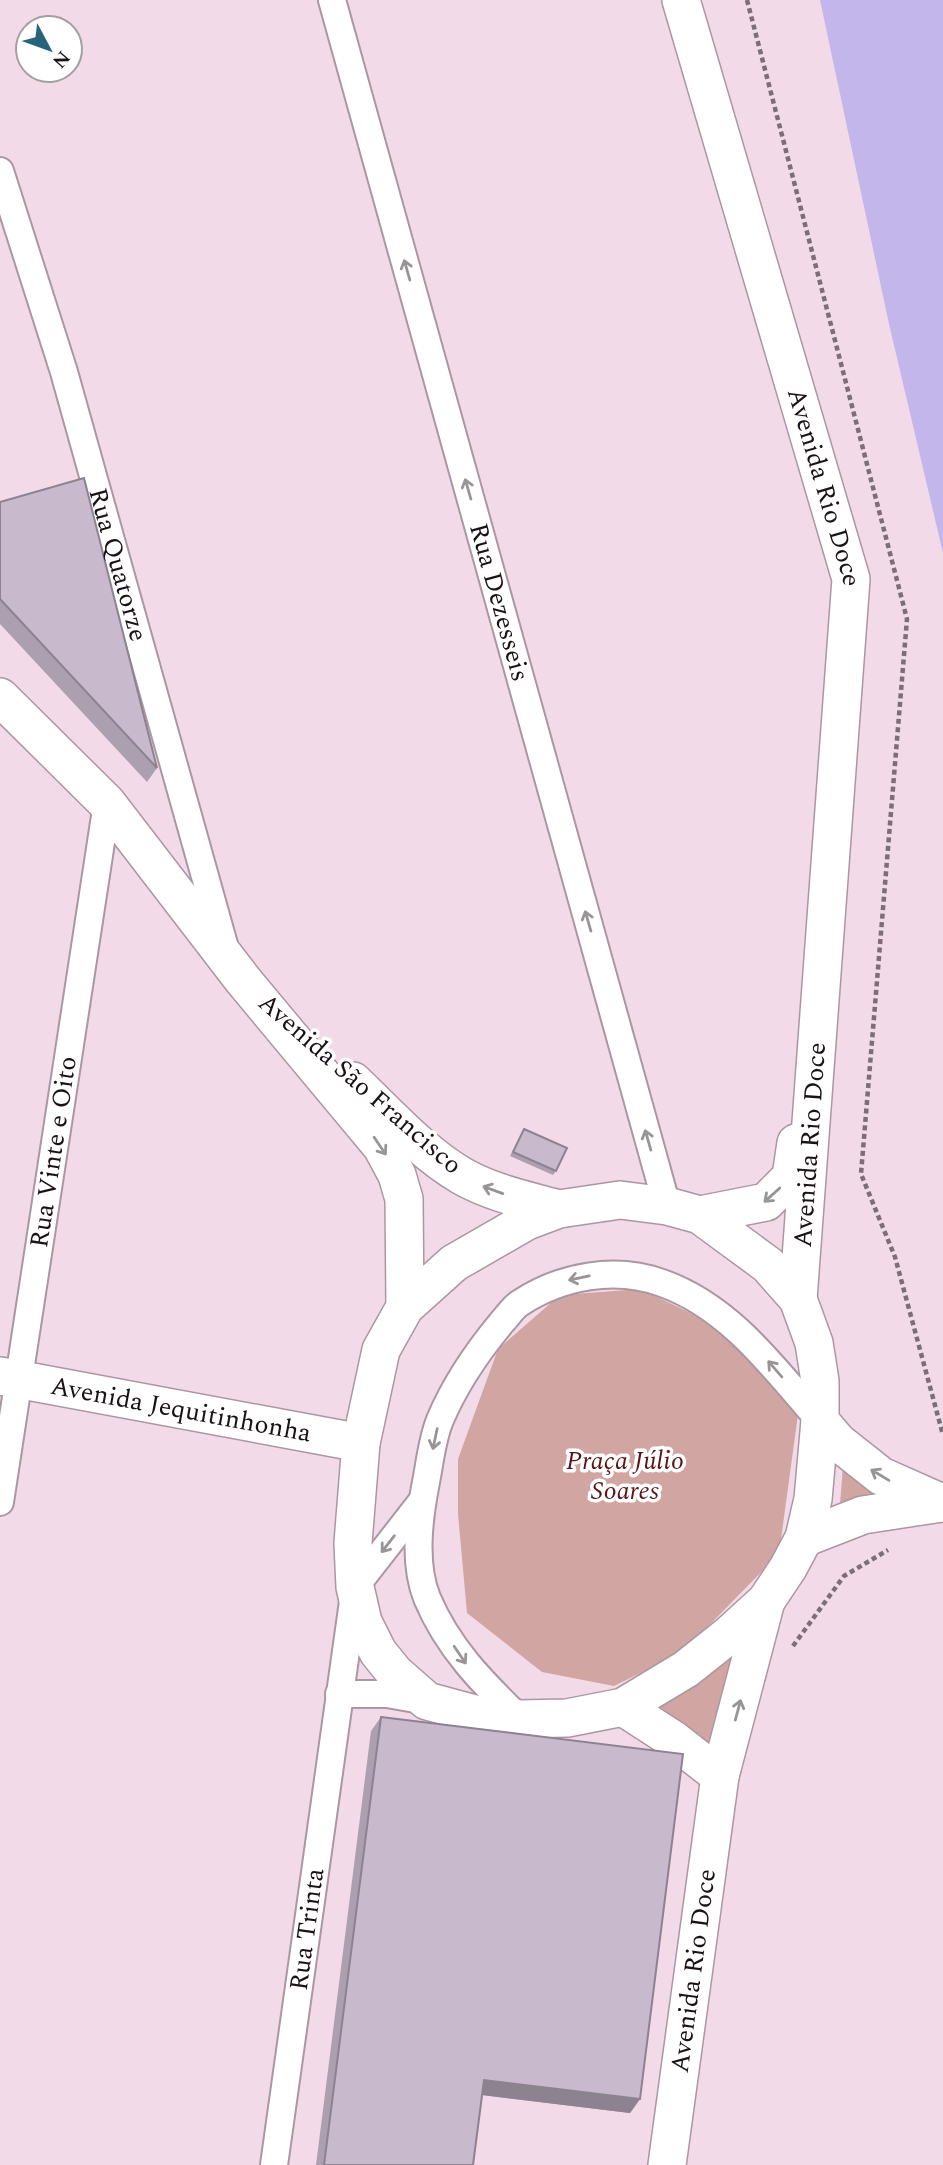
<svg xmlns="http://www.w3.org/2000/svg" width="943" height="2165" viewBox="0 0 943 2165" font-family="Spectral,serif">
  <rect width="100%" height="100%" fill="#f2dae9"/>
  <path fill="#d1a5a1" d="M641,1289L711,1323L799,1407L779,1554L683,1652L614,1686L542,1672L467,1613L458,1514V1459L498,1349L560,1295Z
    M844,1452L922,1502L839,1518Z
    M748,1632L714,1757L644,1708Z"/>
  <path fill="#c3b6ea" d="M820,0H943V553L889,324Z"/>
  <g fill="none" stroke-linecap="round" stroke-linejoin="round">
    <defs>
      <g id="street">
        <path id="s1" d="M332,0L667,1206"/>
        <path id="s2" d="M0,171L64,372L225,948"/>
        <path id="s3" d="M0,1502L107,803"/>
        <path d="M339,1694H387L427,1701"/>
        <path d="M520,1719C482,1682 448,1648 427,1598C413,1563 419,1518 426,1482C430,1462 432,1439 440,1420C455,1384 477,1352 502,1322C508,1316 513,1307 520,1303C561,1276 615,1266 662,1283C730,1307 774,1368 820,1421"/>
        <path id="s4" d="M274,2165L355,1587L422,1501"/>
      </g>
      <g id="secondary">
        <path id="s5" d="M681,0L851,579L798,1299"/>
        <path d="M0,697L107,803L243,980L382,1147L397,1175L404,1199L405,1307"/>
        <path d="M353,1081C387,1113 421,1152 462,1176C492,1193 526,1200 559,1209"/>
        <path d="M620,1200L667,1206L700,1215L768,1265L798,1299L814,1343L820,1381V1421L813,1499L804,1538L788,1568L766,1601L730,1634L686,1669L623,1707L567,1718L520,1719L475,1714L427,1701L395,1673L378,1652L363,1622L355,1587L353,1543L361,1443L381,1350L405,1307L454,1263L527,1221L559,1209Z"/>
        <path d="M700,1215L766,1202L791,1177L796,1143"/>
        <path id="s6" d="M0,1376L361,1443"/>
        <path d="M820,1421L838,1442L881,1476L942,1503"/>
        <path d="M804,1538L863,1515L941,1503"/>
        <path d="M623,1707L674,1740L720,1776"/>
        <path id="s7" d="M667,2165L720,1776L766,1601"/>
      </g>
    </defs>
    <use href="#street" stroke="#ac96a3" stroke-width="30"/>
    <use href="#secondary" stroke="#ac96a3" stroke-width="40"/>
    <path stroke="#7c6d76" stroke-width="4.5" stroke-dasharray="5 3.5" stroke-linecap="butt" d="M747,0L907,619L861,1174L895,1257L943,1435
      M793,1646L844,1576L888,1550"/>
    <use href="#street" stroke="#fff" stroke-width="26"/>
    <use href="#secondary" stroke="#fff" stroke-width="37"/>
  </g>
  <path fill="#ac9fb0" d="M0,502L157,768L147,782L0,624Z
    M524,1129L556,1171L553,1175L510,1156Z
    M381,1717L640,2099L630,2113L482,2095L473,2165H316L371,1731Z"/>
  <path fill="#8c8290" d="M484,2080L640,2099L630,2113L474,2094Z"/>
  <path fill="#c8b9cd" stroke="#8c8290" stroke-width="2" d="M84,478L157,768L0,599V502Z
    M524,1129L567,1148L556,1171L513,1152Z
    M381,1717L683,1754L640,2099L484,2080L473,2165H324Z"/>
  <defs><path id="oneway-shaft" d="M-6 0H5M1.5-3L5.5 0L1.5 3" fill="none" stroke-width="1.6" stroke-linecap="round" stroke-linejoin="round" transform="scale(1.75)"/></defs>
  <g stroke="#989497">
    <use href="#oneway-shaft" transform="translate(407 270) rotate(-106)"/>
    <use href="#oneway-shaft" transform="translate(468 489) rotate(-106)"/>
    <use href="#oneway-shaft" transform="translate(588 921) rotate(-106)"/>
    <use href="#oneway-shaft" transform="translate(648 1140) rotate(-106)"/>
    <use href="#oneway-shaft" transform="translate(380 1146) rotate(56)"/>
    <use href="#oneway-shaft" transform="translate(493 1190) rotate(-160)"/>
    <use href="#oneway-shaft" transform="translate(772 1195) rotate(138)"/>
    <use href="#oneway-shaft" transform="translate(579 1278) rotate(168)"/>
    <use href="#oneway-shaft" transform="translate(775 1369) rotate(-131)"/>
    <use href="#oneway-shaft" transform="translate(435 1439) rotate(102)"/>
    <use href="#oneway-shaft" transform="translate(880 1475) rotate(-149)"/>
    <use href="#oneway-shaft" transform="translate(388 1544) rotate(128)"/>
    <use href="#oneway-shaft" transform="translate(460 1655) rotate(56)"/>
    <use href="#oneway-shaft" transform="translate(738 1710) rotate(-75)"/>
  </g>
  <g text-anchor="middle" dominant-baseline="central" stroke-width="7" stroke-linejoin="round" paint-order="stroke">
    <g font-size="26" fill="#1a1217" stroke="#fff">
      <text stroke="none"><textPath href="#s5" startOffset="508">Avenida Rio Doce</textPath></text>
      <text stroke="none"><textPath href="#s2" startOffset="411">Rua Quatorze</textPath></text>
      <text stroke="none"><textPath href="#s1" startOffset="625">Rua Dezesseis</textPath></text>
      <text transform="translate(360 1084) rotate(41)">Avenida São Francisco</text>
      <text transform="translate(810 1145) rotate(-86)">Avenida Rio Doce</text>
      <text stroke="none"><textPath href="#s3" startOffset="354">Rua Vinte e Oito</textPath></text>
      <text stroke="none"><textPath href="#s6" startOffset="184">Avenida Jequitinhonha</textPath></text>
      <text stroke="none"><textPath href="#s4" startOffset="238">Rua Trinta</textPath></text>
      <text stroke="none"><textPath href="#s7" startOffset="196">Avenida Rio Doce</textPath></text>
    </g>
    <g font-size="26" font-style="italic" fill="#5c1516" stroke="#fff">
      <text x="625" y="1461">Praça Júlio<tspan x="625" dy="30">Soares</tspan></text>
    </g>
  </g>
  <g transform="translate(49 49) rotate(131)"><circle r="33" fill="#ffffff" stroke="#a3a0a2" stroke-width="2"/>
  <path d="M0-5L12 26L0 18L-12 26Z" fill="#29627b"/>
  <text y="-10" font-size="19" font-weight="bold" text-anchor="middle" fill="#1a1217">N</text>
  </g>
</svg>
